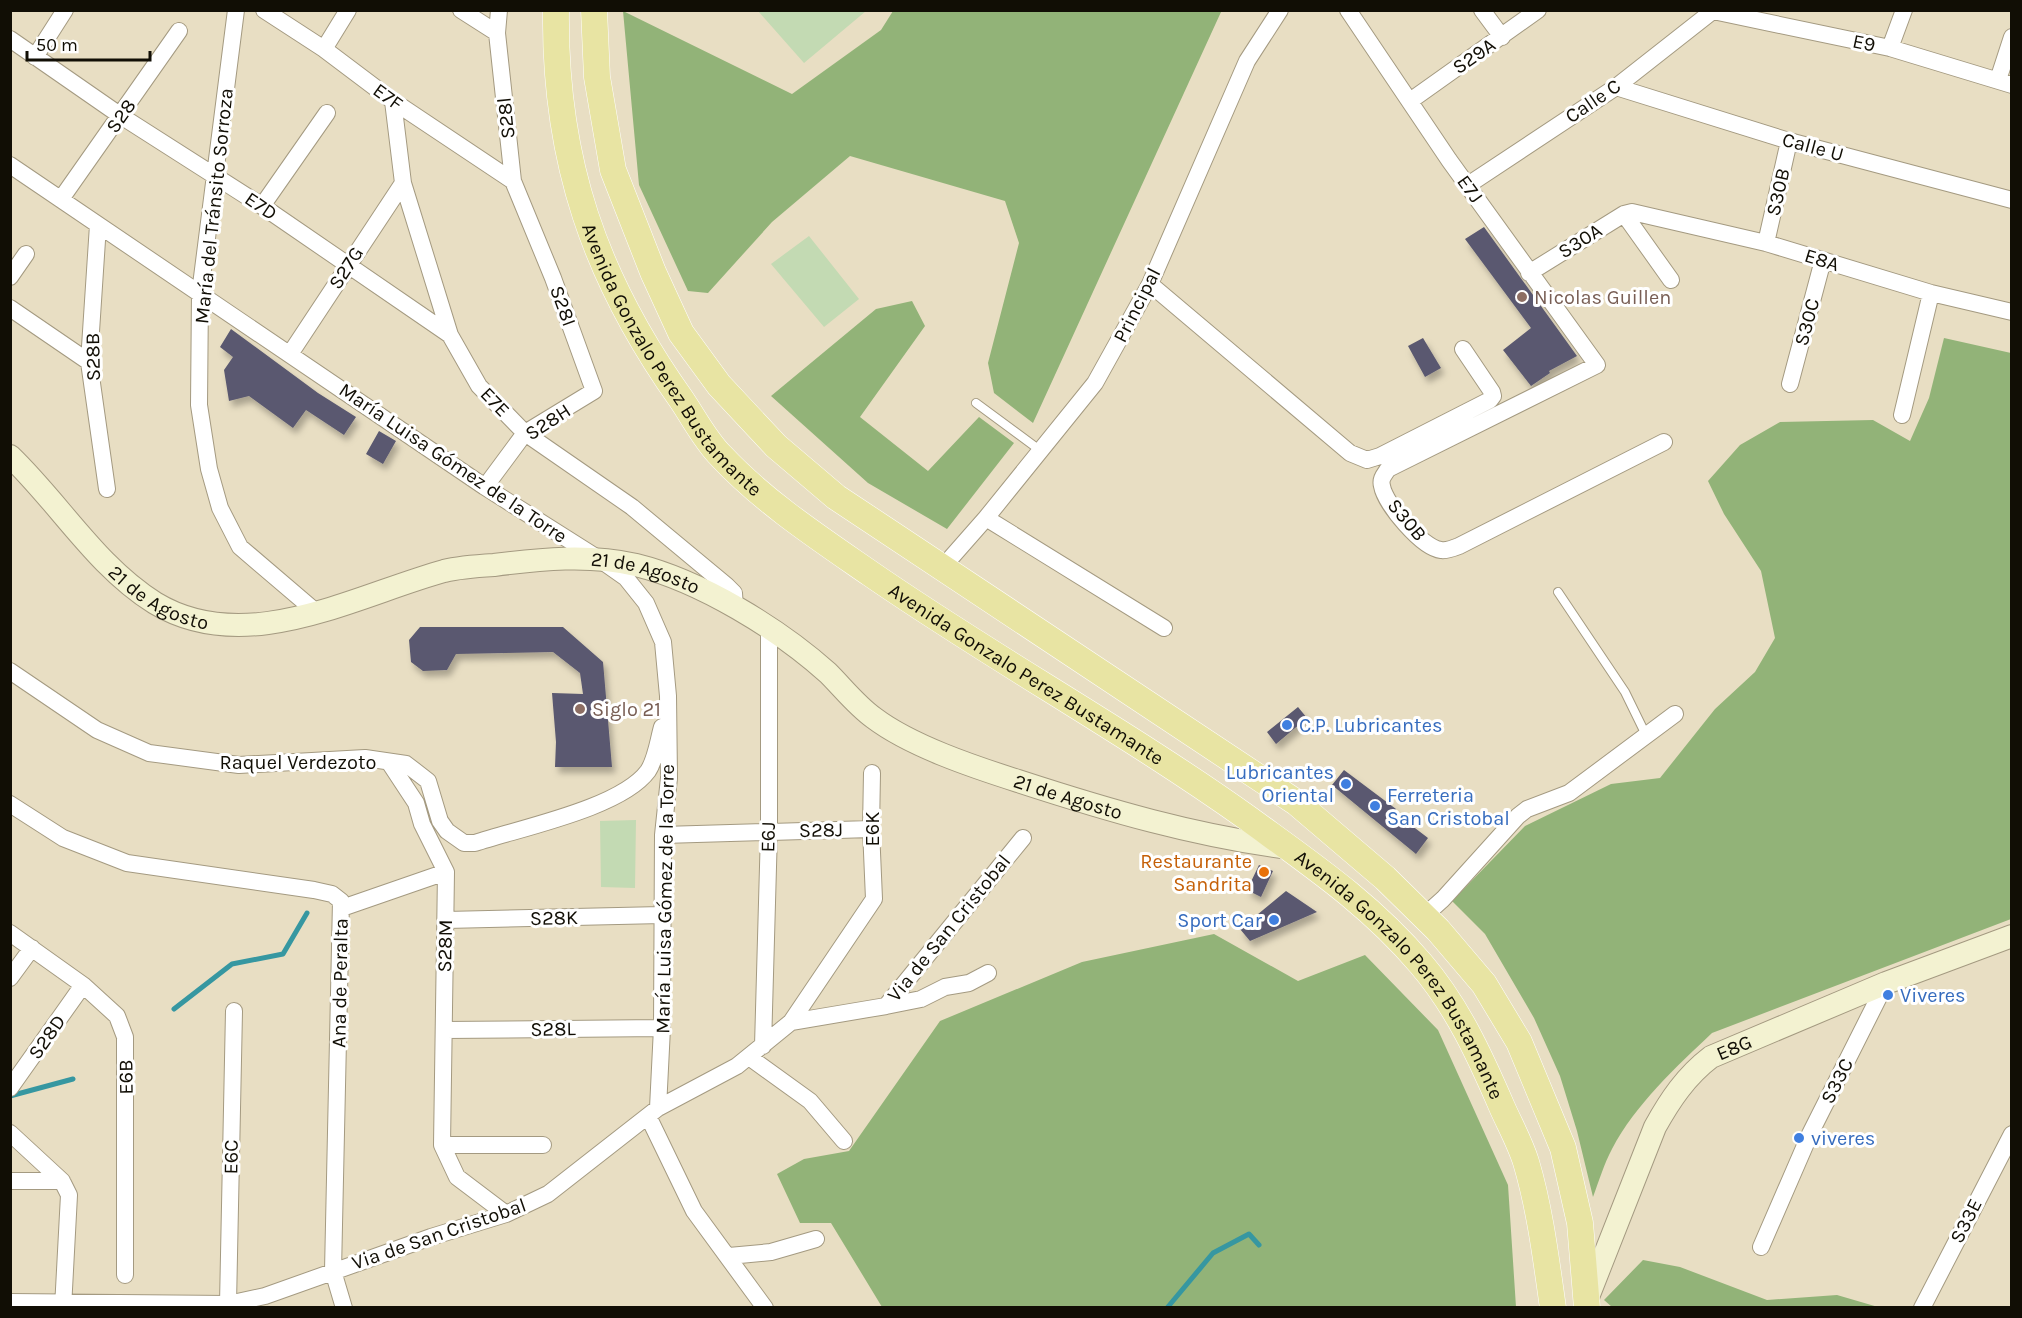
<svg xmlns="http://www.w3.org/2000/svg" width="2022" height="1318" viewBox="0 0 2022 1318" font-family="Karla,sans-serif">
  <defs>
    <filter id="shadow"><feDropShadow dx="3.5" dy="6" stdDeviation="3" flood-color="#0004"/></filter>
  </defs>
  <rect width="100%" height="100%" fill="#e8dec3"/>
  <path fill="#c3dab3" d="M758,11H866L804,63Z
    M809,236L859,299L824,327L771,264Z
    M636,820L635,888L601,887L600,821Z"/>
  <path fill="#92b378" d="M623,11L792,94L881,30L893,11L1221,12L1033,423L994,393L988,363L1019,243L1005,201L850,156L772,222L708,293L688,291L639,185Z
    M912,301L925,326L860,417L928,471L979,417L1014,443L947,529L868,483L771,396L876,309Z
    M1944,338L2011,353V919L1712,1033C1676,1067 1635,1105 1612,1149C1604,1164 1599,1181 1593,1197L1577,1131L1560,1076L1534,1018L1485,934L1452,901L1525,826L1611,784L1660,778L1715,709L1755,672L1775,638L1761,571L1724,514L1708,481L1740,445L1780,422L1873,420L1910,441L1929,398Z
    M1214,934L1298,981L1365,955L1438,1030L1508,1185L1516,1307H882L831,1223H800L777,1174L804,1159L849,1151L940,1021L1082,962Z
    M1643,1260L1680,1267L1767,1300L1837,1295L1878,1307H1612L1604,1300Z"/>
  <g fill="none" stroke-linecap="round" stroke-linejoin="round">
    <path stroke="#3697a1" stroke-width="5" d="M174,1009L232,964L283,954L307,913
      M10,1096L73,1079
      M1167,1308L1213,1253L1249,1234L1259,1245"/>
  </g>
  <path fill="#5a586f" filter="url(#shadow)" d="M1484,227L1577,356L1549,371L1550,373L1531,386L1503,350L1531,328L1465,239Z
    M231,329L318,393L356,417L344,435L306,410L293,428L249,396L229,401L224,370L233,357L220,347Z
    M1423,338L1441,368L1425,377L1408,346Z
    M379,431L396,441L383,464L366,454Z
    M420,627H563L603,662L612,767H555L556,742L552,693L583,694L580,673L553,652L456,654L447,670L423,671L411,662L409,640Z
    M1298,707L1307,718L1276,744L1267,732Z
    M1344,770L1396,809L1394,812L1428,838L1416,854L1332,785Z
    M1259,865L1273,871L1261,897L1247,890Z
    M1286,891L1317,912L1250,941L1240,929Z"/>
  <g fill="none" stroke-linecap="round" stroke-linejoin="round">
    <defs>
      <path id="lane" d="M976,403L1041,451
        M1558,592L1625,692L1646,735"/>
      <path id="street" d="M236,10L200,293L199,405L209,469L220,508L240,547L315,611
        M264,10L324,49L393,101L513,181
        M461,10L497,33
        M1348,10L1449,160L1597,365L1388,469C1384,475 1380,479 1382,486C1385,504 1422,548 1441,550C1446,551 1454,548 1459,546L1664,442
        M1482,10L1502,37
        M1713,11L1890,48L2012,85
        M10,39L121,116L262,206L450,335
        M1890,48L1904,10
        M324,49L348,10
        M35,57L65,10
        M1998,80L2012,37
        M1616,87L1789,141L2012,200
        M393,101L403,183L450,335L479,386L525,433L632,507L727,586L734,593L735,608
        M1410,101L1538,10
        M10,165L485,487L599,559L626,578L646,603L663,642L668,696L669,778L663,835L662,1028L658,1108
        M1468,185L1616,87L1714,10
        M61,199L179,31
        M262,206L327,113
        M1624,214L1671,280
        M98,225L89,362L107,489
        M1766,243L1789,141
        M1529,273L1624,214L1632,212L1766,243L1931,293L2012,312
        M10,277L26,254
        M1150,284L1350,453L1367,460L1380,456L1490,400L1493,396L1492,392L1463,349
        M10,308L89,362
        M290,354L403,183
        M1790,384L1823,260
        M1902,415L1931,293
        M485,487L525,433L594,391L553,278L513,181L497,33L499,10
        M986,518L1164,628
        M942,568L986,518L1095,383L1150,284L1247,61L1280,10
        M10,671L97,730L149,753L239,765L365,758L406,764L428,781L440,821L447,831L464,843H475C520,828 621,808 648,771C656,759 658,741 662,727
        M389,762L416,803L422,824L446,872L442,1145L457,1177L506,1214
        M10,804L63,838L127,863L314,890L332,894L341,901L333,1271L344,1308
        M663,835L871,829
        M342,908L446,872
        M1424,916L1443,899L1518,816L1527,809L1569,793L1675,714
        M446,920L662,915
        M10,933L83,985L117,1016L125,1037V1275
        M10,978L32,948
        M886,1006L921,999L945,987L969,983L988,973
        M791,1022L874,899L871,829L872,773
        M444,1030L662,1028
        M763,1046L769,831V627
        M749,1057L810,1101L844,1141
        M10,1088L83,985
        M648,1116L694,1211L765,1308
        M10,1133L62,1181L69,1195L63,1308
        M442,1145H543
        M10,1181H62
        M1761,1247L1810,1134L1886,983
        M729,1256L771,1252L816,1239
        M10,1302L228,1304L265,1296L431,1237L506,1214L548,1194L658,1108L737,1066L791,1022L886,1006L1023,838
        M228,1304L234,1011
        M1922,1308L2012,1134"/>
      <g id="secondary">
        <path id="s1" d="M10,456C60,504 96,566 155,603C246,658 354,596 444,571C460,567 477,566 494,565C541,559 589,554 636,565C701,581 779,629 828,673C843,688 857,706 874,718C911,746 974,767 1018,781C1107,810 1195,836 1289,848"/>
        <path id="s2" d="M1588,1297L1655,1127C1670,1100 1686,1076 1711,1057L1886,983L2012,936"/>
      </g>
      <g id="primary">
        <path id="s3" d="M556,10C554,160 595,278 681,399C694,418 705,440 721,456C764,502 819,538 871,574C994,659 1127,732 1249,819C1312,865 1370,904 1421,964C1457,1006 1480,1056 1502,1107C1510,1125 1520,1143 1526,1162C1540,1209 1546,1259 1553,1308"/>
        <path d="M594,10L597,77L613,170L653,272L681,333L719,385L776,446L836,497L1297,803L1385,878L1438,930L1484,984L1519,1042L1563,1148L1580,1223L1587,1308"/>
      </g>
    </defs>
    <use href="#lane" stroke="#a49a81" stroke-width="10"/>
    <use href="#street" stroke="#a49a81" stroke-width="18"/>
    <use href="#secondary" stroke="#a49a81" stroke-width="24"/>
    <use href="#primary" stroke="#fff" stroke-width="27"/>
    <use href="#lane" stroke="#fff" stroke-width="8"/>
    <use href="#street" stroke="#fff" stroke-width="16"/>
    <use href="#secondary" stroke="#f3f2d1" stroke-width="22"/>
    <use href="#primary" stroke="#e8e4a3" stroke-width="26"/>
  </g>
  <g fill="#8d6e63" stroke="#fff" stroke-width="2">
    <circle cx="1522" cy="297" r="6"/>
    <circle cx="580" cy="709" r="6"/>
  </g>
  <g fill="#3f7fe0" stroke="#fff" stroke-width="2">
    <circle cx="1287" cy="725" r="6"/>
    <circle cx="1346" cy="784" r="6"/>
    <circle cx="1375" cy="806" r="6"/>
    <circle cx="1274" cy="920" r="6"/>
    <circle cx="1888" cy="995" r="6"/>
    <circle cx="1799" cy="1138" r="6"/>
  </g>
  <circle fill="#e8710a" stroke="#fff" stroke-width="2" cx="1264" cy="872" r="6"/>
  <g text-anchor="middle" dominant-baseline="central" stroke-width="6" stroke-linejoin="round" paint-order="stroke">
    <g font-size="20" fill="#110e05" stroke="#fff">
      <text transform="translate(1864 43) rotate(12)">E9</text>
      <text transform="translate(1474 56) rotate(-35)">S29A</text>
      <text transform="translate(388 97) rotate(36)">E7F</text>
      <text transform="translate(1593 101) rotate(-34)">Calle C</text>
      <text transform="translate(121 116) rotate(-55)">S28</text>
      <text transform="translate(506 118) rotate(-96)">S28l</text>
      <text transform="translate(1813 147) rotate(15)">Calle U</text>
      <text transform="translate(1470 189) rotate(54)">E7J</text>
      <text transform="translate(1778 192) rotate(-77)">S30B</text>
      <text transform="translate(214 206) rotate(-84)">María del Tránsito Sorroza</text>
      <text transform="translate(261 206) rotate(34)">E7D</text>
      <text transform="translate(1580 241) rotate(-32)">S30A</text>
      <text transform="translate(1822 260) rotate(17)">E8A</text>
      <text transform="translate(346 268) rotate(-57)">S27G</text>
      <text transform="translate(1137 305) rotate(-63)">Principal</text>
      <text transform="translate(563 306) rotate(70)">S28I</text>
      <text transform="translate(1807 322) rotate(-75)">S30C</text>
      <text stroke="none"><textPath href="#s3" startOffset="378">Avenida Gonzalo Perez Bustamante</textPath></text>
      <text transform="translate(93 357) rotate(-91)">S28B</text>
      <text transform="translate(495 402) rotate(46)">E7E</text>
      <text transform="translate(548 422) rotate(-33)">S28H</text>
      <text transform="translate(453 463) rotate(34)">María Luisa Gómez de la Torre</text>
      <text transform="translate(1407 520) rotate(50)">S30B</text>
      <text stroke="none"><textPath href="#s1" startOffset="712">21 de Agosto</textPath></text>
      <text stroke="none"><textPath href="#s1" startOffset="208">21 de Agosto</textPath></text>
      <text stroke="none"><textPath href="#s3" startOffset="862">Avenida Gonzalo Perez Bustamante</textPath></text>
      <text x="298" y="762">Raquel Verdezoto</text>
      <text stroke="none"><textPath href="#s1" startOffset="1198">21 de Agosto</textPath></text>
      <text transform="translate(872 829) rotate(-90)">E6K</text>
      <text transform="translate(821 830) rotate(-1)">S28J</text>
      <text transform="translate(768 837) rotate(-89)">E6J</text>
      <text transform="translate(665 899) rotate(-89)">María Luisa Gómez de la Torre</text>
      <text transform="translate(554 918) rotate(-1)">S28K</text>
      <text transform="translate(949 928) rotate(-51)">Via de San Cristobal</text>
      <text transform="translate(445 946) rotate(-89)">S28M</text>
      <text stroke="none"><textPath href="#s3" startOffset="1348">Avenida Gonzalo Perez Bustamante</textPath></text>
      <text transform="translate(340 983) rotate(-89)">Ana de Peralta</text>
      <text transform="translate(553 1029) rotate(-1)">S28L</text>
      <text transform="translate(47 1037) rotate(-55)">S28D</text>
      <text stroke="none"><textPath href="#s2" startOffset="298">E8G</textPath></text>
      <text transform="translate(126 1077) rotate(-91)">E6B</text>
      <text transform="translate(1837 1081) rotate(-63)">S33C</text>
      <text transform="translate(231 1157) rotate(-89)">E6C</text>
      <text transform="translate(1966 1221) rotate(-63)">S33E</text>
      <text transform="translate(439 1234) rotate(-19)">Via de San Cristobal</text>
    </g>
    <g font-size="20" fill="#785e54" stroke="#fff" text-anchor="start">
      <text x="1534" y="297">Nicolas Guillen</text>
      <text x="592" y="709">Siglo 21</text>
    </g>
    <g font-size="20" fill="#366cbe" stroke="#fff" text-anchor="start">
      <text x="1299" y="725">C.P. Lubricantes</text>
      <text x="1334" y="772" text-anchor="end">Lubricantes<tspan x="1334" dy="23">Oriental</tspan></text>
      <text x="1387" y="795">Ferreteria<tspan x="1387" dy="23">San Cristobal</tspan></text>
      <text x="1262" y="920" text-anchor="end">Sport Car</text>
      <text x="1900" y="995">Viveres</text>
      <text x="1811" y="1138">viveres</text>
    </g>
    <g font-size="20" fill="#c56008" stroke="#fff" text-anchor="end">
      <text x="1252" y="861">Restaurante<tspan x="1252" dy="23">Sandrita</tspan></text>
    </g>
  </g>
  <rect width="2022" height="1318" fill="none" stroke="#110e05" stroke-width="24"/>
  <path d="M27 51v9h123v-9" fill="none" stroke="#110e05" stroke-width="3"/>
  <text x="36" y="51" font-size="18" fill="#110e05" stroke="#ffffff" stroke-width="4.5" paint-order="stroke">50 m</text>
</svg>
